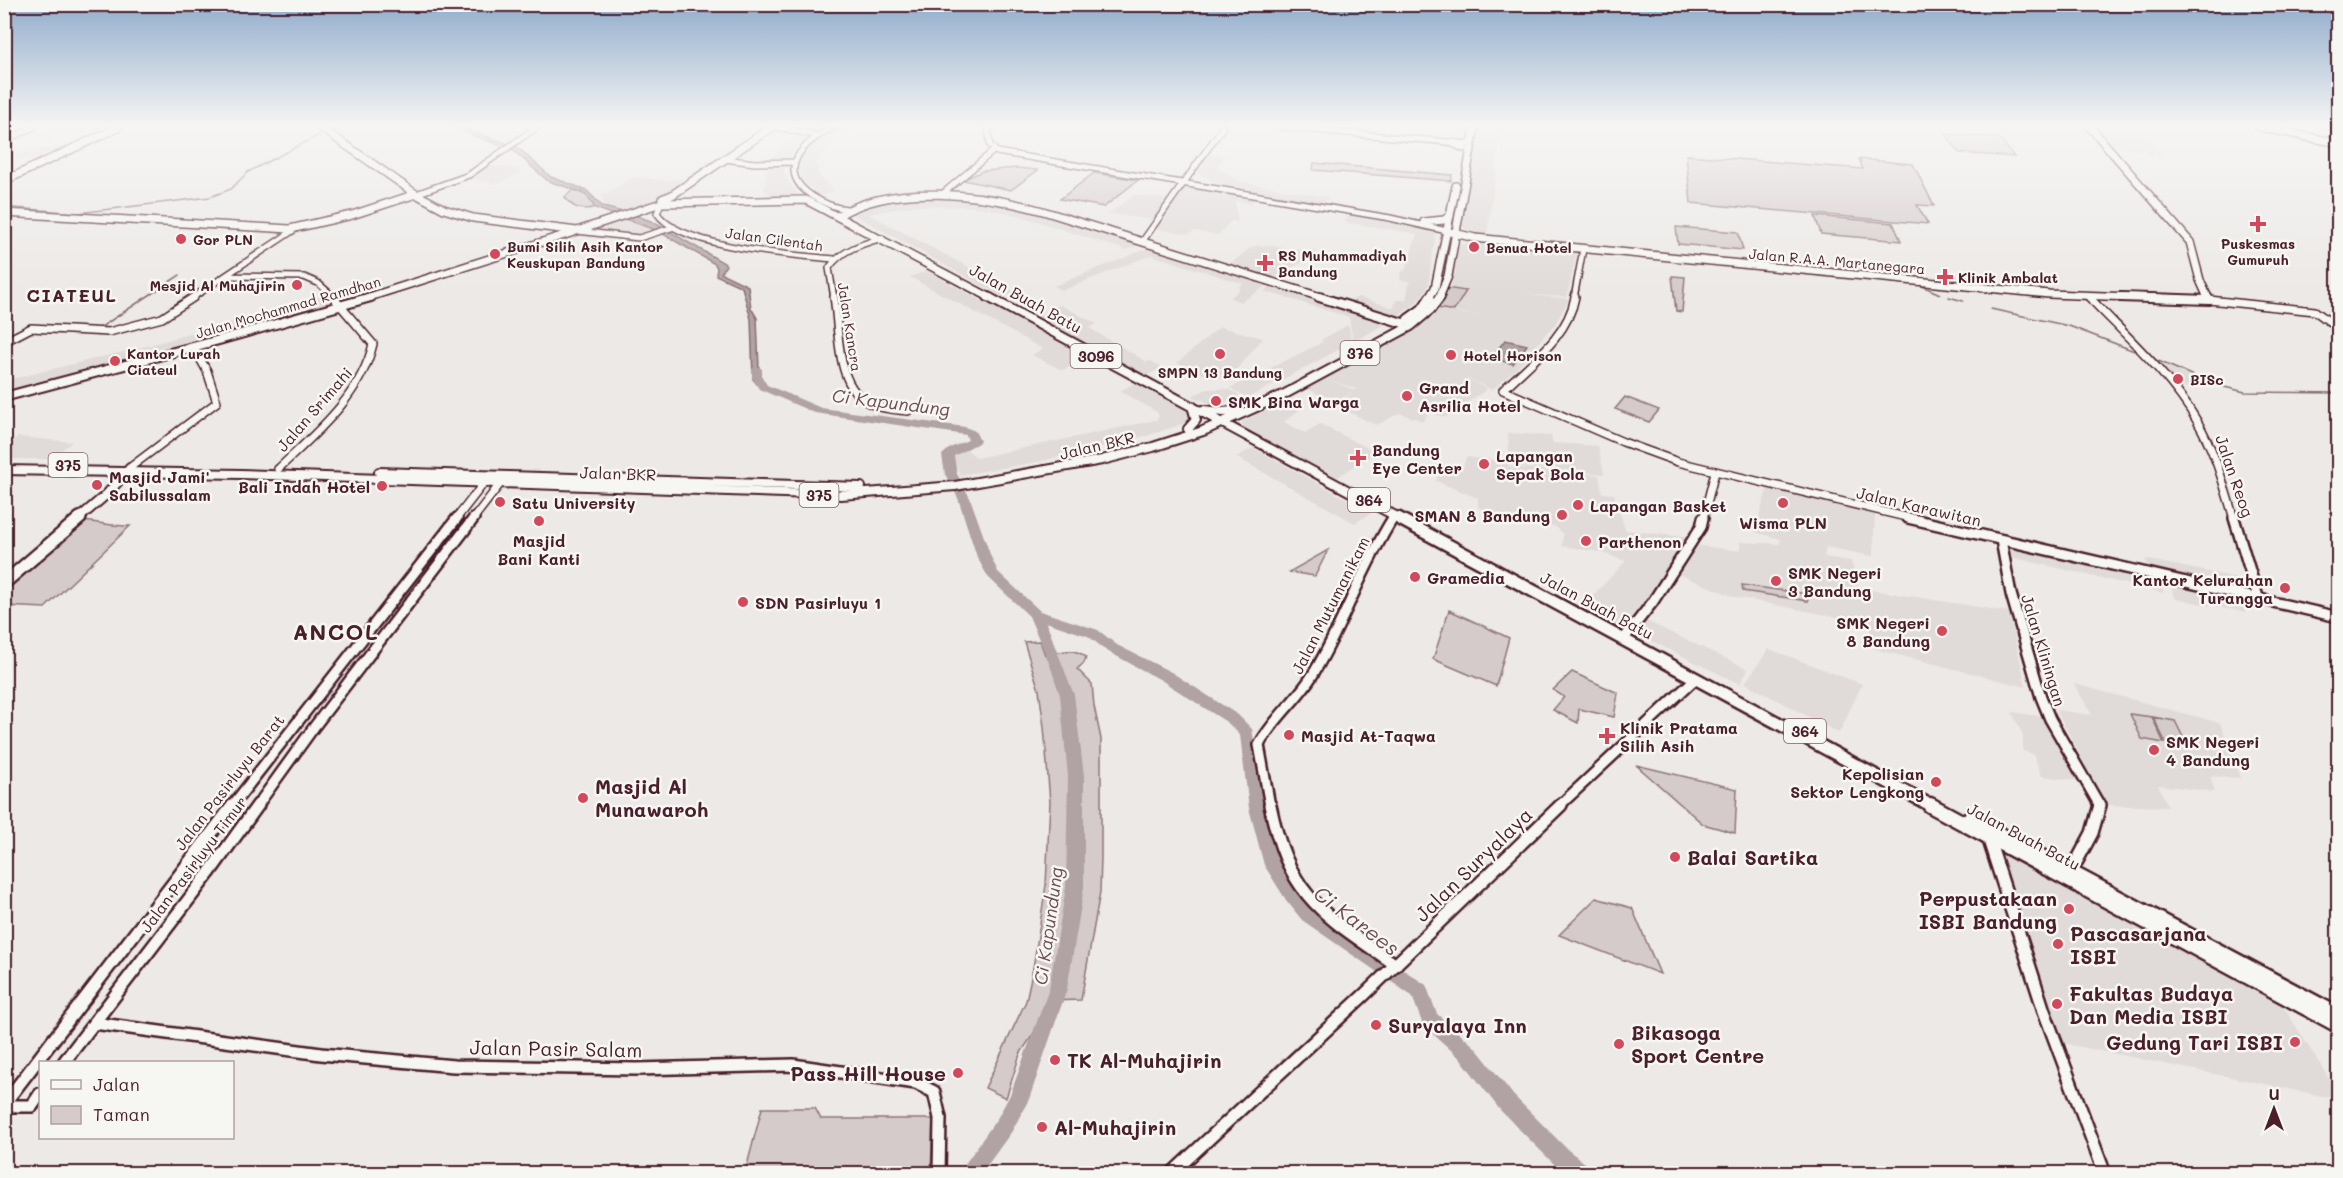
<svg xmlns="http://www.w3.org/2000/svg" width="2343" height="1178" viewBox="0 0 2343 1178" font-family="Mali,sans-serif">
  <rect width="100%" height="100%" fill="#ece9e6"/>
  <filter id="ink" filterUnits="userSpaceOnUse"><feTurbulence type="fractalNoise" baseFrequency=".0167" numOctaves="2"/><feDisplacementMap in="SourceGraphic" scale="12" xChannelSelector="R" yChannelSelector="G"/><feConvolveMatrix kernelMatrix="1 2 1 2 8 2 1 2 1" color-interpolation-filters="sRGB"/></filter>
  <g filter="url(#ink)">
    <path fill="#e0dad8" d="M41,127H114L95,136L58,135L42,142L13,139Z
      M845,127H868L836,136L820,156L817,163L818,174L835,192L820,196L803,181L799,170L803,153L811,141Z
      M1481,127H1502L1487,234L1591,245V247L1471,234L1462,226Z
      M2093,127H2136L2164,156L2147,154L2144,150L2111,148Z
      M795,135L805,137L786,161H768Z
      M33,149L67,150L45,160L10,159Z
      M1207,153L1225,155L1217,167L1241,182L1329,197L1323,203L1223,187L1195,171Z
      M785,164L784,173L790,184L799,194L788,198L771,197L764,189L768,165Z
      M490,165L520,169L519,173L497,184L468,178Z
      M634,177L670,181L674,179L688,180L643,205L625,211L604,207L602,196Z
      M1186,186L1257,198L1250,204L1235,201L1238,222L1231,221L1218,235L1194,231L1189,234L1156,229Z
      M1134,195L1169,199L1153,220L1108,214Z
      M955,197L997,202L1046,214L1141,244L1126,250L1017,215L978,207L911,206L869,214L1015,292L1003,297L845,210L876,202L913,198Z
      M1350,214L1432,228L1436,231L1428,287L1416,303L1398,316L1351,301L1358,297L1394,308L1396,300H1406L1410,281L1400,280L1401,272L1406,269L1417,234L1344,222Z
      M622,217L654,230L638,235L588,229Z
      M1471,241L1577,251L1567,297L1520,294L1569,299L1551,331L1549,330L1521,364L1492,390L1463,376L1487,389L1446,417L1429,413L1423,421L1400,413L1376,425L1335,405L1356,389L1328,379L1354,390L1337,402L1305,388L1360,358L1394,362L1361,357L1424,323L1439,309L1484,317L1456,311L1468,290L1451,288L1459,246Z
      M1268,245L1289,249L1319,252L1271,280L1227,266L1253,246Z
      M1151,247L1269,284L1241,302L1230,298L1241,289L1238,287L1244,284L1151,255L1063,290L1054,286Z
      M927,271L1088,358L1062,370L1032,355L1043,349L910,277Z
      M1273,285L1390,321L1353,342L1349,317L1264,291Z
      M323,296L333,305L5,393L4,381L147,346Z
      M1060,305L1097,324L1089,328L1147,362L1151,361L1162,368L1145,376L1036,316Z
      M1346,326H1349L1351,343L1248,398L1230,388L1323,342L1321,340Z
      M1220,327L1263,338L1235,371L1223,378H1212L1177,363Z
      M2152,362H2160L2185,373L2197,390L2173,385Z
      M1135,383L1186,410L1192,416L1186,423L1149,435L1037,462L960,475L951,451L966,449L977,458L1156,420L1159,416L1157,412L1120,391Z
      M1207,389H1227L1240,395L1217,406L1192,396Z
      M1289,398L1303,407L1284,422L1305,433L1320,424L1376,452L1336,478L1244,430L1242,422Z
      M1508,433L1551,436L1553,443L1598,446L1604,474L1510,466Z
      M18,437L72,442L50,459H5V447Z
      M1253,448L1372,513L1355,523L1236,457Z
      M1466,457L1508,462L1509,467L1599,475L1602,493L1614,494L1625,530L1692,538L1666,571L1669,573L1620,629L1581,608L1626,561L1600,552L1562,546L1563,534L1555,526L1527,525L1478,507V498L1436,481L1442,465L1463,468Z
      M1768,486L1875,512L1873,556L1826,547L1824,557L1851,561L1859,588L2009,612L2026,687L1875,649L1868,623L1735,597L1678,574L1694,545L1740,551V542L1779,544L1781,539L1755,532Z
      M2005,543L2158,579L2164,593L2007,556Z
      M2145,559L2247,580L2250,592L2148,570Z
      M2168,580L2245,598V612L2176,599Z
      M1646,621L1748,669L1740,684L1635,633Z
      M1769,649L1862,684L1839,733L1745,683Z
      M2074,684L2220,723L2241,778L2210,776L2215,792L2158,785L2168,807L2107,805L2056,710L2092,715Z
      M2012,712L2044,717L2081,781L2042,776L2033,754L2023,751V735Z
      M1997,849L2281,1003L2338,1093V1099L2062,1043Z"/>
    <path fill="#d4cbca" stroke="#8f757a" stroke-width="1.5" d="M1946,134L1999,138L2014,157L1959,153Z
      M1686,155L1863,169L1859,159L1913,164L1934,206L1917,205L1928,224L1691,203Z
      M1314,163L1452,175L1451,181L1313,170Z
      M1017,168L1038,170L1011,190L963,180L982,171Z
      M1094,173L1138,180L1104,207L1060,199Z
      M573,190L590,197L596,207C584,211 572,209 565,197Z
      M1815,216L1893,223L1901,241L1821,234Z
      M1676,227L1738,232L1743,250L1678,244Z
      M1672,276L1685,277L1682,312L1676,311Z
      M1446,288L1466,291L1454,311L1437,308L1444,298Z
      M1625,397L1659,410L1649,422L1615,409Z
      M80,521C97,522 113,526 130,526L45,608L5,606L4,589Z
      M1328,550L1315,576L1289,572Z
      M1742,585L1807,594L1808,601L1743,591Z
      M1449,610L1509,638L1496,686L1433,659Z
      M1040,641L1045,655C1060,652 1073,646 1086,657L1084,663L1077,669L1092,684L1094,706L1101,739V857L1100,892L1081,1000L1046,1001L1034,1033L1020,1054L1006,1098L985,1088L1026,1001L1033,968L1046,885L1050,802L1044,727L1039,690L1024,642Z
      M1572,672L1618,693L1614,717L1579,709L1578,723L1553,710L1564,697L1553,690Z
      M2130,714L2152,717L2164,743L2142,739Z
      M2153,717L2175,721L2188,747L2166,743Z
      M1636,765L1737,789L1735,833L1703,824Z
      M1596,898L1632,908L1660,974L1559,935Z
      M762,1108H815L821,1119H933L931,1173H745Z"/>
    <path fill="#b1a2a3" stroke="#886e73" stroke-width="1.5" d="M452,127H461L517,147L551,177L586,190L603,207L635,215L653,222L724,263L726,265L721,273L748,286L751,308L757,318L759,369L763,383L758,385L753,379L751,319L742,287L716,275L717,268L715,264L658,231L595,208L585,193L548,181L513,150Z
      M1505,340L1527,345L1513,364L1491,358Z"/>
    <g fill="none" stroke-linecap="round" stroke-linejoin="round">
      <path stroke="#886e73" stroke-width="1.5" d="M331,130L335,127
        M4,207L78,213L210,197L231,189L248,172L321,134
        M1920,285L1940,294
        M1949,297L1963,301
        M1991,309L2069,326L2137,352
        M98,329L180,275
        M2156,360L2212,384L2245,392L2338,393"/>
      <path fill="#b1a2a3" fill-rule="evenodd" d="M757,366L762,369V377L767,385L821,408L965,427L975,431L980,441L978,443L954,456L957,474L970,498L991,557L998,572L1040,611L1098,630L1117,645L1171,672L1238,715L1252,729L1265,808L1281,863L1298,890L1314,910L1426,985L1437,1014L1475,1047L1514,1096L1568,1150L1590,1167L1593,1174H1565L1554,1164L1500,1110L1461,1059L1423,1025L1412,996L1302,920L1286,900L1264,865L1249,808L1240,735L1228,723L1161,680L1107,651L1088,636L1046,622L1074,695L1084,776V887L1067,989L1029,1099L1012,1131L981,1174H958L998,1117L1010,1095L1049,989L1066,887L1068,776L1060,695L1050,665L1029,616L988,577L977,557L958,498L945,474L942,455L950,448L968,440L966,435L815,413L759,389L752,377V369Z"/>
      <defs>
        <path id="minor-far3" d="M776,127L815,135
          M834,127C805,140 773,170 812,196C823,203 834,208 847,209
          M988,127L990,145L997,152L1390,218L1447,231
          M1280,127L1471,144
          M4,141L34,127
          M725,159L755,163L794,162
          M416,194L469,175L537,127
          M941,195L992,152
          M661,203L657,213C679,248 794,255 834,259
          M577,231L639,238L674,227
          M1142,242L1223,127
          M227,276L304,277L318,283L335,298
          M192,298L297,228
          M834,298L829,268C841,250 862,244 882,238
          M1574,298L1583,249"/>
        <path id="minor-far2" d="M834,297C840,330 834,388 871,404C882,409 896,410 908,411
          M1575,297C1568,337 1530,363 1503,390L1623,442L1678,462L1914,519
          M2089,297C2125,335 2171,376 2197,421C2215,451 2224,486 2234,519
          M2209,300L2315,311L2338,328
          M4,342L31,328L109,332L162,318L194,297
          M132,466L217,402L207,371L194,348
          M278,469C315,434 361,396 373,344L333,297
          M456,519L484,483
          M473,519L500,484
          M1392,519L1394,516
          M1703,519L1715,472"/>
        <path id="minor-far1" d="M1908,518L2338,617
          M2234,518L2258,597
          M2001,540L2011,594L2041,697L2050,719L2100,806
          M1626,636L1652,603L1701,527L1703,518
          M232,806L457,518
          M257,806L314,727L474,518
          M1270,806L1259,745C1274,717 1300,698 1315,671C1344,622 1362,567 1393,518
          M1559,806L1695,679"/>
        <path id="minor" d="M1270,805C1289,898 1323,914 1396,965
          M1988,837L2044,1011L2105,1174
          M2073,875L2071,872L2092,833L2100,805
          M94,1023L321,1054L454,1066L637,1069L793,1065L916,1083L934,1092L940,1118L939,1174
          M64,1062L209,873L258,805
          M4,1104L233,805
          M4,1106H32L40,1094
          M1171,1174L1364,995L1561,805"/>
        <path id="major-far3" d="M320,127L416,194L444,209L473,218L577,231L661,203L806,200L991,298
          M2090,127L2190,242L2200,280L2208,298
          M2259,127L2338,143
          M1453,143L1464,148
          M4,181L119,127
          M662,199L672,195L772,127
          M4,213L290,229L352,215L416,194
          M839,215C894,182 984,194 1043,211L1324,298
          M1424,222L1444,220L1450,216
          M1450,232L1475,238L2049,294L2160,298
          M366,298L574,232
          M1429,298L1435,288L1456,186
          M1439,298L1448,276L1475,127"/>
        <path id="major-far2" d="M988,297L1401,519
          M1319,297L1403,323
          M2120,297L2209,300L2207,297
          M1408,319L1422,309L1430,297
          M4,397L219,340L371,297
          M1203,410L1224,412L1239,410
          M1188,429L1196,420L1192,406
          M4,470L241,474L841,495L955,486L1102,460L1153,447L1203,431L1283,395L1411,326L1430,310L1440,297
          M379,472L861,487
          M78,519L107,494L130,468"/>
        <path id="major-far1" d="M1398,518L1932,806
          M4,583L80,518"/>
        <path id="major" d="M1930,805L2338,1025
          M1970,819L2338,1015"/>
      </defs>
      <use href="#minor-far3" stroke="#4a1f2b" stroke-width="8"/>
      <use href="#minor-far2" stroke="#4a1f2b" stroke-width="10"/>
      <use href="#minor-far1" stroke="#4a1f2b" stroke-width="14"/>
      <use href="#minor" stroke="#4a1f2b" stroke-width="16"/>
      <use href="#major-far3" stroke="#4a1f2b" stroke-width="10"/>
      <use href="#major-far2" stroke="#4a1f2b" stroke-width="12"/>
      <use href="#major-far1" stroke="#4a1f2b" stroke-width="16"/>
      <use href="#major" stroke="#4a1f2b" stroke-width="19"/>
      <use href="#minor-far3" stroke="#f6f6f2" stroke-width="5"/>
      <use href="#minor-far2" stroke="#f6f6f2" stroke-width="7"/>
      <use href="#minor-far1" stroke="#f6f6f2" stroke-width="9"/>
      <use href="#minor" stroke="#f6f6f2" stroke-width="11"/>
      <use href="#major-far3" stroke="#f6f6f2" stroke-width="7"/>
      <use href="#major-far2" stroke="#f6f6f2" stroke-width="8"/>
      <use href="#major-far1" stroke="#f6f6f2" stroke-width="11"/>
      <use href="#major" stroke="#f6f6f2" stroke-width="14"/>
    </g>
  </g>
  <linearGradient id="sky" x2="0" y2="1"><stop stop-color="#92adcc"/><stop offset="0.43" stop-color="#f6f5f4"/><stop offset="1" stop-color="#f6f5f4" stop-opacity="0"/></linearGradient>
  <rect width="2343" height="292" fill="url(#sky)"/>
  <g fill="#d1495b" stroke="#f6f6f2" stroke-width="2">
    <path d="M2255 215h6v6h6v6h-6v6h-6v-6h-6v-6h6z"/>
    <circle cx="181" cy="239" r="6"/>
    <circle cx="1474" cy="247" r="6"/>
    <circle cx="495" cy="254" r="6"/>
    <path d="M1262 254h6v6h6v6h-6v6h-6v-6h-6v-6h6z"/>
    <path d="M1942 268h6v6h6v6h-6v6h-6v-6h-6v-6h6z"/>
    <circle cx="297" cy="285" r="6"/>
    <circle cx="1220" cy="354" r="6"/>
    <circle cx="1451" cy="355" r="6"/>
    <circle cx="115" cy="361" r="6"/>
    <circle cx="2178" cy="379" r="6"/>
    <circle cx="1407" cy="396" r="6"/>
    <circle cx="1216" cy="401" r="6"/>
    <path d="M1355 449h6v6h6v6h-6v6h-6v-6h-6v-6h6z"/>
    <circle cx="1484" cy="464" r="6"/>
    <circle cx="97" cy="485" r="6"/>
    <circle cx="382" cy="486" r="6"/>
    <circle cx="500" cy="502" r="6"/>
    <circle cx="1783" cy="503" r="6"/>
    <circle cx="1578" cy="505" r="6"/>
    <circle cx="1562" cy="515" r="6"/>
    <circle cx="539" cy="521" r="6"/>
    <circle cx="1586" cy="541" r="6"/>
    <circle cx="1415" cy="577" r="6"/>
    <circle cx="1776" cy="581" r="6"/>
    <circle cx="2285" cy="588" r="6"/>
    <circle cx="743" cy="602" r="6"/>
    <circle cx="1942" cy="631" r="6"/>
    <circle cx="1289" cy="735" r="6"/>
    <path d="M1604 727h6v6h6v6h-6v6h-6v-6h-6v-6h6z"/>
    <circle cx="2154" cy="750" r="6"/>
    <circle cx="1936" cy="782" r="6"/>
    <circle cx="583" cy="798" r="6"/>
    <circle cx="1675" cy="857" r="6"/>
    <circle cx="2069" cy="909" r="6"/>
    <circle cx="2058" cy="944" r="6"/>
    <circle cx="2057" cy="1004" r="6"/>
    <circle cx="1376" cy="1025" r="6"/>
    <circle cx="2295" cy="1042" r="6"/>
    <circle cx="1619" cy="1044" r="6"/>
    <circle cx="1055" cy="1060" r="6"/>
    <circle cx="958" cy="1073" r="6"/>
    <circle cx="1042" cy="1127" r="6"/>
  </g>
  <g text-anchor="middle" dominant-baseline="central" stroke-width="5" stroke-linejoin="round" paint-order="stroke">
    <g font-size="14" font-weight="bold" fill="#4a1f2b" stroke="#f6f6f2" text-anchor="start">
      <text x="193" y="239">Gor PLN</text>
      <text x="2258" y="243" text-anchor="middle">Puskesmas<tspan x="2258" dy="16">Gumuruh</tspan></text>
      <text x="507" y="246">Bumi Silih Asih Kantor<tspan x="507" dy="16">Keuskupan Bandung</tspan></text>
      <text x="1486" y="247">Benua Hotel</text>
      <text x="1278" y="255">RS Muhammadiyah<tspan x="1278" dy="16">Bandung</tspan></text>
      <text x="1958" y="277">Klinik Ambalat</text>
      <text x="285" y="285" text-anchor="end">Mesjid Al Muhajirin</text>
      <text x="127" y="353">Kantor Lurah<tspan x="127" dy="16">Ciateul</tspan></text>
      <text x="1463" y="355">Hotel Horison</text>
      <text x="1220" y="372" text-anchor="middle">SMPN 13 Bandung</text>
      <text x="2190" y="379">BISc</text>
    </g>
    <g font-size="14" fill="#4a1f2b" stroke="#f6f6f2">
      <text transform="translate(774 239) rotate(8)">Jalan Cilentah</text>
      <text transform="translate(1837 261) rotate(5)">Jalan R.A.A. Martanegara</text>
      <text transform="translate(288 307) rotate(-16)">Jalan Mochammad Ramdhan</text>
      <text transform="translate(850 327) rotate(81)">Jalan Kancra</text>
    </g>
    <g fill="#f6f6f2" stroke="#7e6067" stroke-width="1.5">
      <rect x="1340.5" y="341" width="39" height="24" rx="4.5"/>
      <rect x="1070.5" y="344" width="51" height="24" rx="4.5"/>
      <rect x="48.5" y="453" width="39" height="24" rx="4.5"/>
      <rect x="799.5" y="483" width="39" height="24" rx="4.5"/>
      <rect x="1348" y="488" width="42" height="24" rx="4.5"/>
      <rect x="1784" y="719" width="42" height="24" rx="4.5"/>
    </g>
    <g font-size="15" font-weight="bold" fill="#4a1f2b">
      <text x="1360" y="353">376</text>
      <text x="1096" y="356">3096</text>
      <text x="68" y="465">375</text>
      <text x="819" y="495">375</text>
      <text x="1369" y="500">364</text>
      <text x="1805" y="731">364</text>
    </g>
    <g font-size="16" fill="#4a1f2b" stroke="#f6f6f2">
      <text transform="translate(1026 298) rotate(29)">Jalan Buah Batu</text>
      <text transform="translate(314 409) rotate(-49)">Jalan Srimahi</text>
      <text transform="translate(1097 445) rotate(-13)">Jalan BKR</text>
      <text transform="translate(618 473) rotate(2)">Jalan BKR</text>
      <text transform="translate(2235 476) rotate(71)">Jalan Reog</text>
      <text transform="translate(1919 506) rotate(13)">Jalan Karawitan</text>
      <text transform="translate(1330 605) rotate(-63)">Jalan Mutumanikam</text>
      <text transform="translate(1597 605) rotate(28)">Jalan Buah Batu</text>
      <text transform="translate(2044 650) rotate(73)">Jalan Kliningan</text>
      <text transform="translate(229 782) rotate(-52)">Jalan Pasirluyu Barat</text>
      <text transform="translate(2024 836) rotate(28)">Jalan Buah Batu</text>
      <text transform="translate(193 864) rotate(-53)">Jalan Pasirluyu Timur</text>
    </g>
    <g font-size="16" font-weight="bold" fill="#4a1f2b" stroke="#f6f6f2" text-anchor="start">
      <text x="1419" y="387">Grand<tspan x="1419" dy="18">Asrilia Hotel</tspan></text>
      <text x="1228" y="401">SMK Bina Warga</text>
      <text x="1372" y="449">Bandung<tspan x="1372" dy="18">Eye Center</tspan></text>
      <text x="1496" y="455">Lapangan<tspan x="1496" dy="18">Sepak Bola</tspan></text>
      <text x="109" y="476">Masjid Jami'<tspan x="109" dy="18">Sabilussalam</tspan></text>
      <text x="370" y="486" text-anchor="end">Bali Indah Hotel</text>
      <text x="512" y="502">Satu University</text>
      <text x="1590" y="505">Lapangan Basket</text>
      <text x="1550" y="515" text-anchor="end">SMAN 8 Bandung</text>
      <text x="1783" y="522" text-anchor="middle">Wisma PLN</text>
      <text x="539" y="540" text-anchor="middle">Masjid<tspan x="539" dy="18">Bani Kanti</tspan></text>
      <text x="1598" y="541">Parthenon</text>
      <text x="1788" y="572">SMK Negeri<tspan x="1788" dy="18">3 Bandung</tspan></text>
      <text x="1427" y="577">Gramedia</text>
      <text x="2273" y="579" text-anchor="end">Kantor Kelurahan<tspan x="2273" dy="18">Turangga</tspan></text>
      <text x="755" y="602">SDN Pasirluyu 1</text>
      <text x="1930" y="622" text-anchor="end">SMK Negeri<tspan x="1930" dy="18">8 Bandung</tspan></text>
      <text x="1620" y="727">Klinik Pratama<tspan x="1620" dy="18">Silih Asih</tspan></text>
      <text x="1301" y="735">Masjid At-Taqwa</text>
      <text x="2166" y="741">SMK Negeri<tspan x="2166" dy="18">4 Bandung</tspan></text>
      <text x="1924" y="773" text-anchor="end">Kepolisian<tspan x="1924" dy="18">Sektor Lengkong</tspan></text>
    </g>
    <g font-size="18" font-weight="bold" letter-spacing="1.5" fill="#4a1f2b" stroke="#f6f6f2">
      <text x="72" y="295">CIATEUL</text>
    </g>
    <g font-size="18" font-style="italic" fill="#6e4d55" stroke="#f6f6f2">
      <text transform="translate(891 402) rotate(7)">Ci Kapundung</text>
      <text transform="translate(1048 926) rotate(-82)">Ci Kapundung</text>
    </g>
    <g font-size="20" font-weight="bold" fill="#4a1f2b" stroke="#f6f6f2" text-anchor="start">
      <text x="595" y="786">Masjid Al<tspan x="595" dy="23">Munawaroh</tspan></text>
      <text x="1687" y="857">Balai Sartika</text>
      <text x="2057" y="898" text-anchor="end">Perpustakaan<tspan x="2057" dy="23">ISBI Bandung</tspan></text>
      <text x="2070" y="933">Pascasarjana<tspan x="2070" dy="23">ISBI</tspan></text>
      <text x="2069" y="993">Fakultas Budaya<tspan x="2069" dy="23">Dan Media ISBI</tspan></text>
      <text x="1388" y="1025">Suryalaya Inn</text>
      <text x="1631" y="1032">Bikasoga<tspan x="1631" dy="23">Sport Centre</tspan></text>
      <text x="2283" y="1042" text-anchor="end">Gedung Tari ISBI</text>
      <text x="1067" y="1060">TK Al-Muhajirin</text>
      <text x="946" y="1073" text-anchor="end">Pass Hill House</text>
      <text x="1054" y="1127">Al-Muhajirin</text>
    </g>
    <g font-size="20" fill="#4a1f2b" stroke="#f6f6f2">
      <text transform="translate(1473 864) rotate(-44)">Jalan Suryalaya</text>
      <text transform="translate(556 1048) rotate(1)">Jalan Pasir Salam</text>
    </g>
    <g font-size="21" font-style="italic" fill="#6e4d55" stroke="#f6f6f2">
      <text transform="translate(1357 920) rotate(37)">Ci Karees</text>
    </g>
    <g font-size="22" font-weight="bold" letter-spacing="1.5" fill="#4a1f2b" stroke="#f6f6f2">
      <text x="336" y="631">ANCOL</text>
    </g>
  </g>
  <rect width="2343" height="1178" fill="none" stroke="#f6f6f2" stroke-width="24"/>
  <rect x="12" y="12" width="2319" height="1154" fill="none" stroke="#4a1f2b" stroke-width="2" filter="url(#ink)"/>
  <rect x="39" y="1061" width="195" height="78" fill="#f6f6f2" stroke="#b1a0a2" stroke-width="1.5"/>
  <rect x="51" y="1080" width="30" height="9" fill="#f6f6f2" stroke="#b1a0a2" stroke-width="1.5"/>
  <text x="93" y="1091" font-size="18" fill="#4a1f2b">Jalan</text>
  <rect x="51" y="1106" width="30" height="18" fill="#d4cbca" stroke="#b1a0a2" stroke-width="1.5"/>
  <text x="93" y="1121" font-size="18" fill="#4a1f2b">Taman</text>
  <g transform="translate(2274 1109)" stroke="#f6f6f2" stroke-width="4.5" paint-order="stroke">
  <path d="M0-4.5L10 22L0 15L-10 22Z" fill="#4a1f2b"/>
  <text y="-9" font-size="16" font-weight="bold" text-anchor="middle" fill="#4a1f2b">U</text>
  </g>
</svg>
